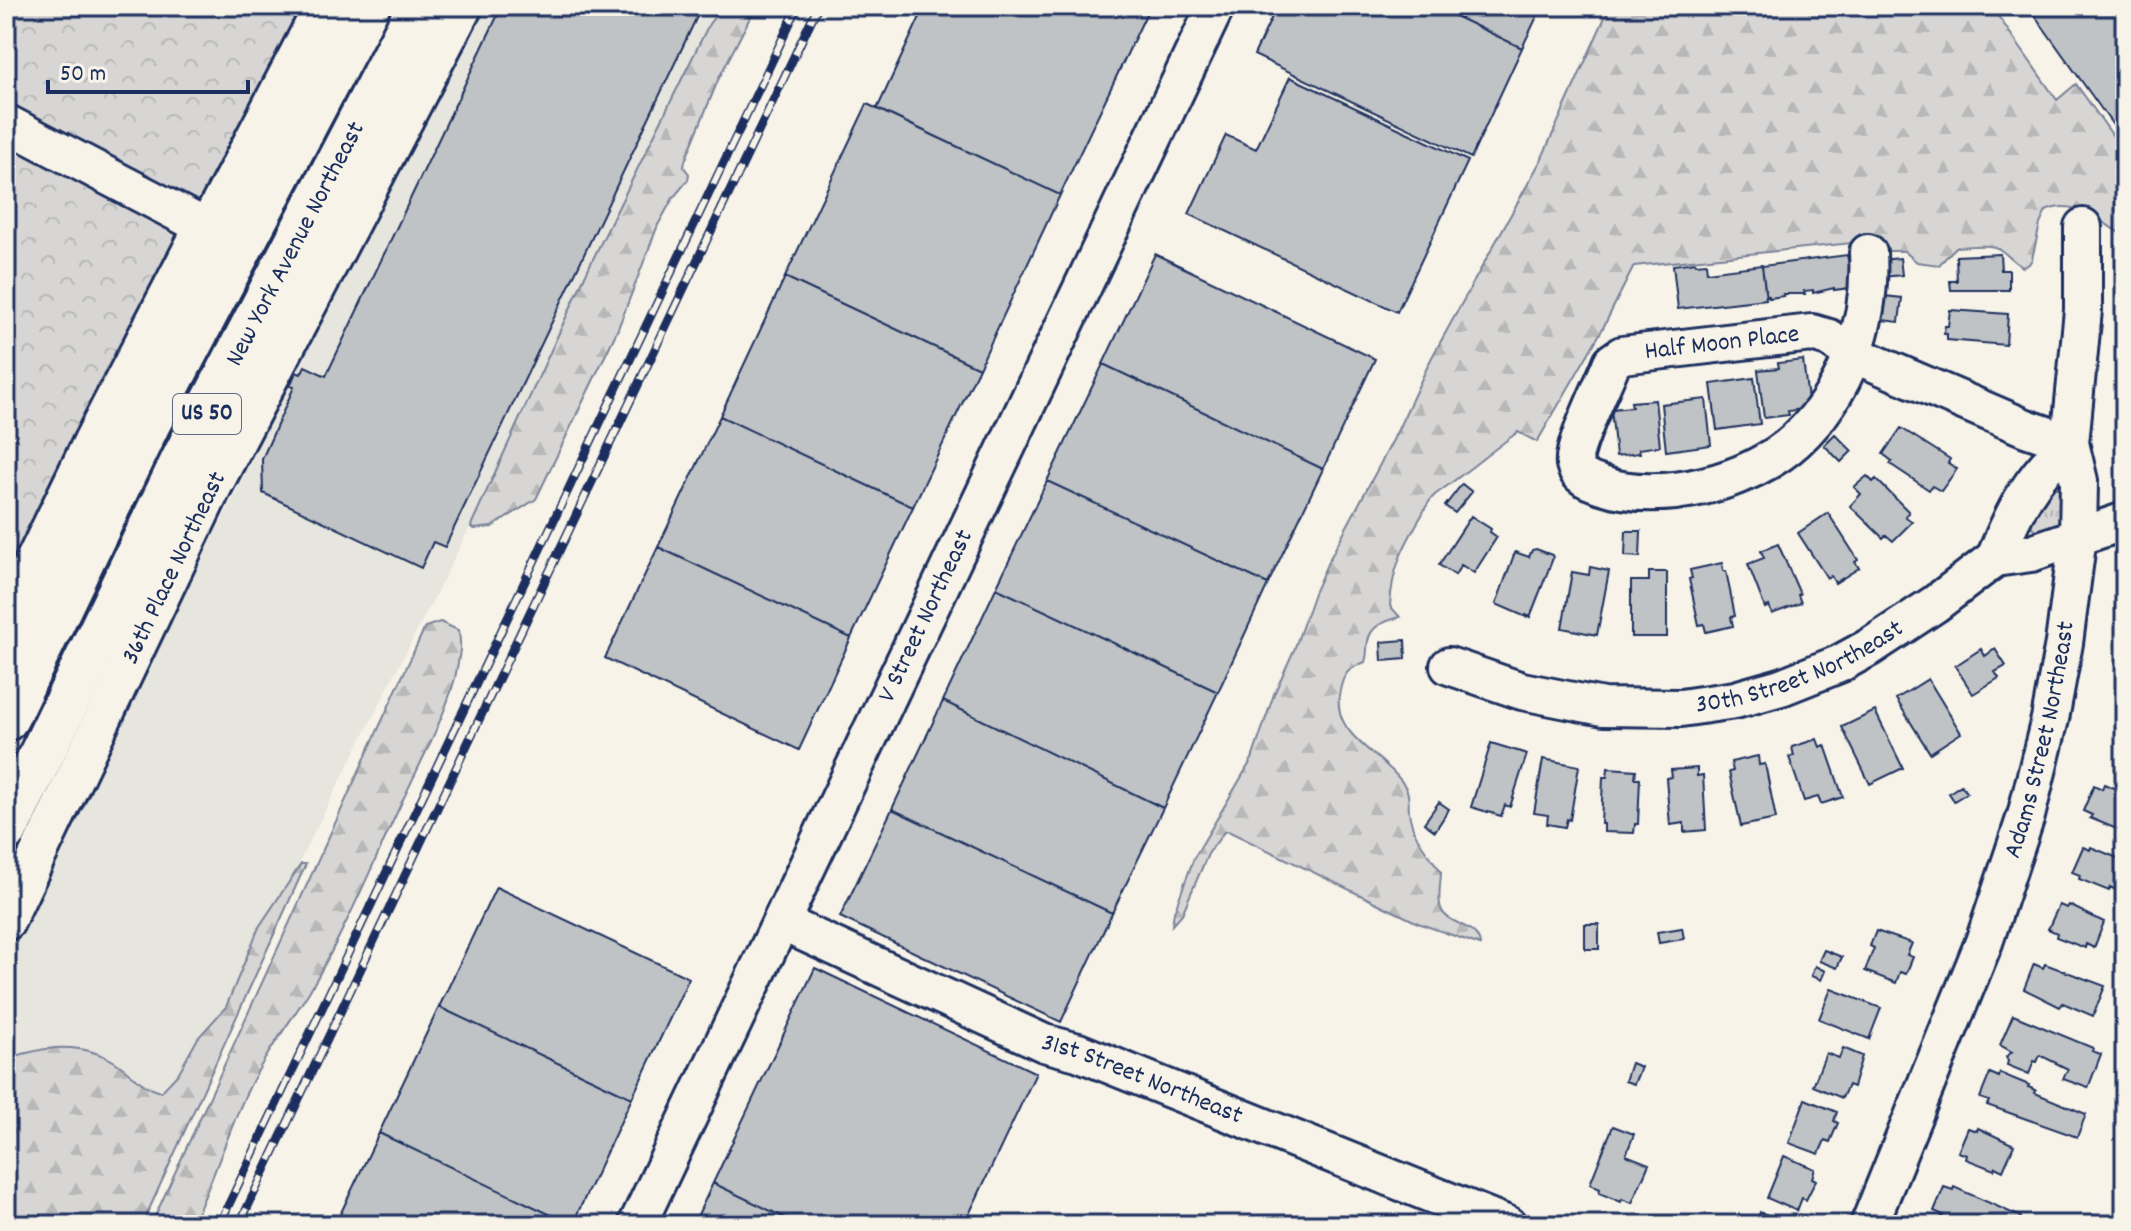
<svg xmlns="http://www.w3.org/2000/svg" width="2131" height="1231" viewBox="0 0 2131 1231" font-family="Dekko,sans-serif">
  <defs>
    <pattern id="grass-tufts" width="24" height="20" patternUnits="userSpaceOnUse" patternTransform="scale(2)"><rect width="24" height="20" fill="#d7d6d4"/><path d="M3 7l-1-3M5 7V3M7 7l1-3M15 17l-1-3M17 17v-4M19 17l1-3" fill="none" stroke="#b8b8b8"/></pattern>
    <pattern id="forest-firs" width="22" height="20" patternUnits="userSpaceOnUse" patternTransform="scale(2)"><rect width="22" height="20" fill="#d7d6d4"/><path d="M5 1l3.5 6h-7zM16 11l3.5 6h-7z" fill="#b8b8b8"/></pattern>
    <pattern id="park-crowns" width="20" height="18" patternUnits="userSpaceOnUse" patternTransform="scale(2)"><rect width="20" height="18" fill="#d7d6d4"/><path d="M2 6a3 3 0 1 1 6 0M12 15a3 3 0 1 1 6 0" fill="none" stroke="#b8b8b8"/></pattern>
  </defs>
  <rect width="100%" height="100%" fill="#f7f3e8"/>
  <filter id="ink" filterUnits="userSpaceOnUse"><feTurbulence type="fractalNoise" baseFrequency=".0125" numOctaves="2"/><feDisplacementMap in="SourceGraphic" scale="16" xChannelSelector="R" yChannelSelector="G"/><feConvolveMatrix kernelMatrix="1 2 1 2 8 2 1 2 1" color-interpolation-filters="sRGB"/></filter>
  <g filter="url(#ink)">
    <path fill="#e6e5de" d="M482,6H723L709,24L590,265L472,523L307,846L132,1225H6V967L116,735L382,195Z"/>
    <path fill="url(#grass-tufts)" stroke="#798299" stroke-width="2" d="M2063,487V518L2059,523L2035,530L2032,527C2029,514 2044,498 2053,488Z"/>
    <path fill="url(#forest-firs)" stroke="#798299" stroke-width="2" d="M723,6H756L718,80L685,161L684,167L689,174L688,180L673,198L658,225L617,331L536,499L492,527L474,529L471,527L472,523L590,265L709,24Z
      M1610,6H1991L2057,100L2076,84L2125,153V237C2102,222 2075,197 2046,211L2040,224L2032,259L2029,264L2023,267C2014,263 2009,256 2002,251C1991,242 1969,247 1956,247L1939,265L1917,262L1904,251H1883L1852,243L1634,266L1602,330L1537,442L1518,432C1490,452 1463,475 1436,494C1430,499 1425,508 1422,515C1403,547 1392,568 1390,606L1400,617C1386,621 1371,625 1368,641C1366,649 1368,654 1365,662C1351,668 1345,671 1341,686C1326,737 1385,752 1406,788C1410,796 1408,804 1409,812C1412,836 1427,853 1441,871C1441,881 1438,894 1440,905C1443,926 1478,922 1480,945L1418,923L1228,831L1224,832L1208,854L1182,914L1172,925L1174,912L1194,858L1252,759L1274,694L1294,650L1314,593L1328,562L1393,440L1431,359L1541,160Z
      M440,622L458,630C463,645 458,662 455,678C443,722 419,765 400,806C371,868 344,933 309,992C287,1027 262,1058 245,1096C226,1138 212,1183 192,1225H151L425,627Z
      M301,864H306L142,1225H25L6,1216V1059C43,1047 79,1040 115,1062C131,1072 142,1088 161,1092L178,1074L198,1038L226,1007L259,927Z"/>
    <path fill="url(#park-crowns)" stroke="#798299" stroke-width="2" d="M6,6H306L104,378L6,584Z"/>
    <path fill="#c0c3c5" stroke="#1b2f5e" stroke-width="2" d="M502,6H702L445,547L433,542L421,568L263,493L262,459L294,387L290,386L296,372L301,374L305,366L326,376Z
      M925,6H1150L1060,195L877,109Z
      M1277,6H1434L1522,48L1471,158L1254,55Z
      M1434,6H1542L1522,48Z
      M2028,6H2125V142Z
      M1290,77L1468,161L1397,312L1189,214L1226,135L1256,149Z
      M867,104L1060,195L979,368L785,277Z
      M1155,254L1375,359L1323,469L1103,364Z
      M2000,254L2001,270H2009V290H1951L1950,281H1957L1956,256Z
      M1847,255L1853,284L1849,285V288L1834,290V288L1813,293V290L1804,291L1805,294H1783L1784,296L1769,298V296H1766L1762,266Z
      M1900,258L1902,275L1882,277L1881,260Z
      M1695,262L1696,264L1706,263L1707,272L1762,265L1766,299L1678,309L1673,265Z
      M785,277L979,368L913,507L720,416Z
      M1875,295L1902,298L1899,322L1873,319Z
      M1950,310L2008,314L2006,345L1947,340V334H1944L1945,326H1948Z
      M1803,360L1809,408L1788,411L1789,415L1764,418L1758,370L1779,368L1778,363Z
      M1103,364L1323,469L1268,584L1047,481Z
      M1754,378L1760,424L1717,430L1711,384Z
      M1706,399L1711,445L1666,451L1661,404Z
      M1655,400L1660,446L1639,449L1640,453L1616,456L1611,409L1632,407L1631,402Z
      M720,416L913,507L851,638L658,547Z
      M1901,428L1950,459L1948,463L1957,469L1941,491L1932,486L1929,490L1890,464L1892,461L1883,454Z
      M1835,434L1852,451L1841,462L1824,445Z
      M1867,476L1873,482L1876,479L1909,512L1905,516L1912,522L1893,541L1886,535L1883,538L1850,506L1861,494L1854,487Z
      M1047,481L1268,584L1218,692L996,588Z
      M1462,484L1472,492L1455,513L1445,506Z
      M1828,513L1858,560L1855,562L1859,568L1835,583L1831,576L1827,578L1798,533Z
      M1471,516L1491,529L1490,532L1497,537L1474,573L1461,565L1455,575L1439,565Z
      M1626,531H1641L1640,557L1625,556Z
      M1778,544L1800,594L1798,595L1801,603L1772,614L1769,606L1765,608L1748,564L1764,558L1761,551Z
      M658,547L851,638L799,750L605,658Z
      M1536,549L1552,555L1553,558L1530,617L1526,615V617L1496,604L1515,552L1529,557L1532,550Z
      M1722,563L1723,571H1726L1735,616L1731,617L1733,626L1706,632L1704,624L1699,625L1689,579L1692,578L1690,570Z
      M1590,567L1609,571L1597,635L1562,628L1572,572L1589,575Z
      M1649,572H1667V637H1631V581H1649Z
      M996,588L1218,692L1163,808L943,701Z
      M1405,640L1406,659L1382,661L1381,642Z
      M1981,649L1985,656L1995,649L2006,666L1995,672L1999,678L1973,694L1955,666Z
      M1928,679L1961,733L1930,753L1896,699Z
      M943,701L1163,808L1112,913L892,809Z
      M1875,711L1903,768L1870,784L1842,727Z
      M1817,739L1820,747L1825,745L1843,797L1821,804L1818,797L1804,801L1789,757L1794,756L1792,747Z
      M1491,743L1527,754L1510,807L1505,805L1501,816L1471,807Z
      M1758,756L1759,765L1765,764L1776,819L1741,826L1729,772L1733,771L1731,762Z
      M1543,759L1579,766L1570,820L1567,819L1565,827L1547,824L1548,815L1534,813Z
      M1608,768L1636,770L1635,778H1640L1638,824H1635L1634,833L1604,832V824H1601L1603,777H1607Z
      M1697,768V776L1703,775L1706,830L1684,832V823L1670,825L1666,778L1672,777L1671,770Z
      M2104,784L2125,793V828L2121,826L2119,830L2090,818L2092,815L2083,811L2094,785L2102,789Z
      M1961,785L1967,793L1954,801L1949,793Z
      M1439,802L1449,809L1435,831L1424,823Z
      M892,809L1112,913L1061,1022L840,917Z
      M2083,847L2090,850L2091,847L2125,861V874L2118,891L2110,887L2109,891L2079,879L2080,875L2072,872Z
      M496,887L689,978L632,1098L439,1007Z
      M2059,905L2067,908L2069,905L2104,922L2094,948L2086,944L2085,948L2056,937L2057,933L2048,929Z
      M1585,924H1599V949H1585Z
      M1682,928L1684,939L1659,943L1657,932Z
      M1876,931L1912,943L1907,955L1913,957L1906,974L1900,972L1896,983L1865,971L1874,948L1870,946Z
      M1824,950L1842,957L1837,968L1819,961Z
      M2034,964L2043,968L2045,964L2105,986L2093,1016L2063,1003L2060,1007L2024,989Z
      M1815,966L1825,971L1821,980L1811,976Z
      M815,968L1036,1073L964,1225H800L713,1183Z
      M1831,989L1881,1008L1869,1039L1819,1019Z
      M439,1007L632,1098L572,1225L379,1133Z
      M2013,1015L2093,1048L2092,1051L2101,1054L2088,1088L2063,1079L2068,1069L2040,1055L2037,1062L2034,1061L2029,1074L2007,1065L2008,1061L2006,1057L2012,1052L2000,1045Z
      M1843,1048L1862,1056L1853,1087L1848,1085L1842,1098L1813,1086L1826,1053L1839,1058Z
      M1631,1063L1641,1067L1634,1084L1625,1081Z
      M1990,1073L1999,1077L2000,1073L2029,1085L2028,1087L2036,1090L2035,1093L2086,1114L2077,1137L1987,1105L1989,1101L1980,1098Z
      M1805,1099L1837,1112L1834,1121L1838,1123L1830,1142L1825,1140L1819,1154L1789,1143Z
      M1613,1126L1634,1134L1626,1155L1649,1164L1632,1203L1622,1199L1621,1202L1599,1193L1600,1189L1590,1184Z
      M1968,1128L1977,1131L1978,1128L2014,1145L2003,1171L1995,1167L1994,1170L1966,1159L1967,1155L1958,1152Z
      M379,1133L572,1225H335Z
      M1784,1156L1815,1169L1812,1178L1816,1180L1806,1200L1802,1198L1797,1211L1767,1198Z
      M713,1183L800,1225H693Z
      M1944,1187L1953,1190L1954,1187L2021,1217L2018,1225H1957L1941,1218L1943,1215L1934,1211Z
      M1760,1212L1791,1224V1225H1756L1748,1222L1750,1216L1758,1219Z"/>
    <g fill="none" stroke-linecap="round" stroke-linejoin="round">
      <defs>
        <g id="minor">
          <path d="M6,123L207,228L323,6"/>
          <path id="s1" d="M1868,253C1872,321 1847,393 1796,440C1751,482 1661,505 1602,485C1590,481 1578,478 1575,464C1571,449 1605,381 1612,362L1622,355L1812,333L1829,338L1853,354L2026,428L2070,443"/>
          <path d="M1995,558C2014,510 2031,477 2070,443"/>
          <path id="s2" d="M1449,666L1522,691L1603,707L1681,708L1735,700L1781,687L1839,664L1870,647L1935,604L1995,558L2031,553L2125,521"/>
          <path id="s3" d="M6,922L213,487L464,6"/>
          <path id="s4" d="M781,922L1044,1043L1078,1052L1508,1225"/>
          <path id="s5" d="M637,1225L1216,6"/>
          <path id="s6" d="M1869,1225L1984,942L2026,816L2050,719L2064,643L2078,536L2079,481L2070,443L2083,310V227"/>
        </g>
        <g id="highway">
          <path d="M6,628L95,444L207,228"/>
          <path d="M6,718L149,421L367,6"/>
          <path id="s7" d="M6,828L185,457L420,6"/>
        </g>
      </defs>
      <use href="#minor" stroke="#1b2f5e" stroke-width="42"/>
      <use href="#highway" stroke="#1b2f5e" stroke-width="50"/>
      <use href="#minor" stroke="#f7f3e8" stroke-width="36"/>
      <use href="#highway" stroke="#f7f3e8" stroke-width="44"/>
      <defs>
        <path id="rail" d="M219,1225L798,6
          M239,1225L818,6"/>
      </defs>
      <use href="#rail" stroke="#1b2f5e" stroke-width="9"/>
      <use href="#rail" stroke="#f7f3e8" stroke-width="6" stroke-dasharray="18" stroke-linecap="butt"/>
    </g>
  </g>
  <g text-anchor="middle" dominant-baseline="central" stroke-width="8" stroke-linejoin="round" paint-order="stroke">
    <rect fill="#f7f3e8" stroke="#5d6a87" stroke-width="2" x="173" y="394" width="68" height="40" rx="6"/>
    <g font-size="24" font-weight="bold" fill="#1b2f5e">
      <text x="207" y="414">US 50</text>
    </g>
    <g font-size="26" fill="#1b2f5e" stroke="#f7f3e8">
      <text stroke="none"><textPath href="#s7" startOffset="652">New York Avenue Northeast</textPath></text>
      <text stroke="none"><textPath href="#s1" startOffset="672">Half Moon Place</textPath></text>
      <text stroke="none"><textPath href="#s3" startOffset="392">36th Place Northeast</textPath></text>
      <text stroke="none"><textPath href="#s5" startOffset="674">V Street Northeast</textPath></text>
      <text stroke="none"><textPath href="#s2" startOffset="364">30th Street Northeast</textPath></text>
      <text stroke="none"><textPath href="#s6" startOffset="516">Adams Street Northeast</textPath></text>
      <text stroke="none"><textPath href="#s4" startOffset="394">31st Street Northeast</textPath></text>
    </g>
  </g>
  <rect width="2131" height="1231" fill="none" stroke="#f7f3e8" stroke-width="32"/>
  <rect x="16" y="16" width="2099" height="1199" fill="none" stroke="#1b2f5e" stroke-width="3" filter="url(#ink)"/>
  <path d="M48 80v12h200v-12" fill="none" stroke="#1b2f5e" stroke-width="4"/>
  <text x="60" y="80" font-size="24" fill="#1b2f5e" stroke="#f7f3e8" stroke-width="6" paint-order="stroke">50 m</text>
</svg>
